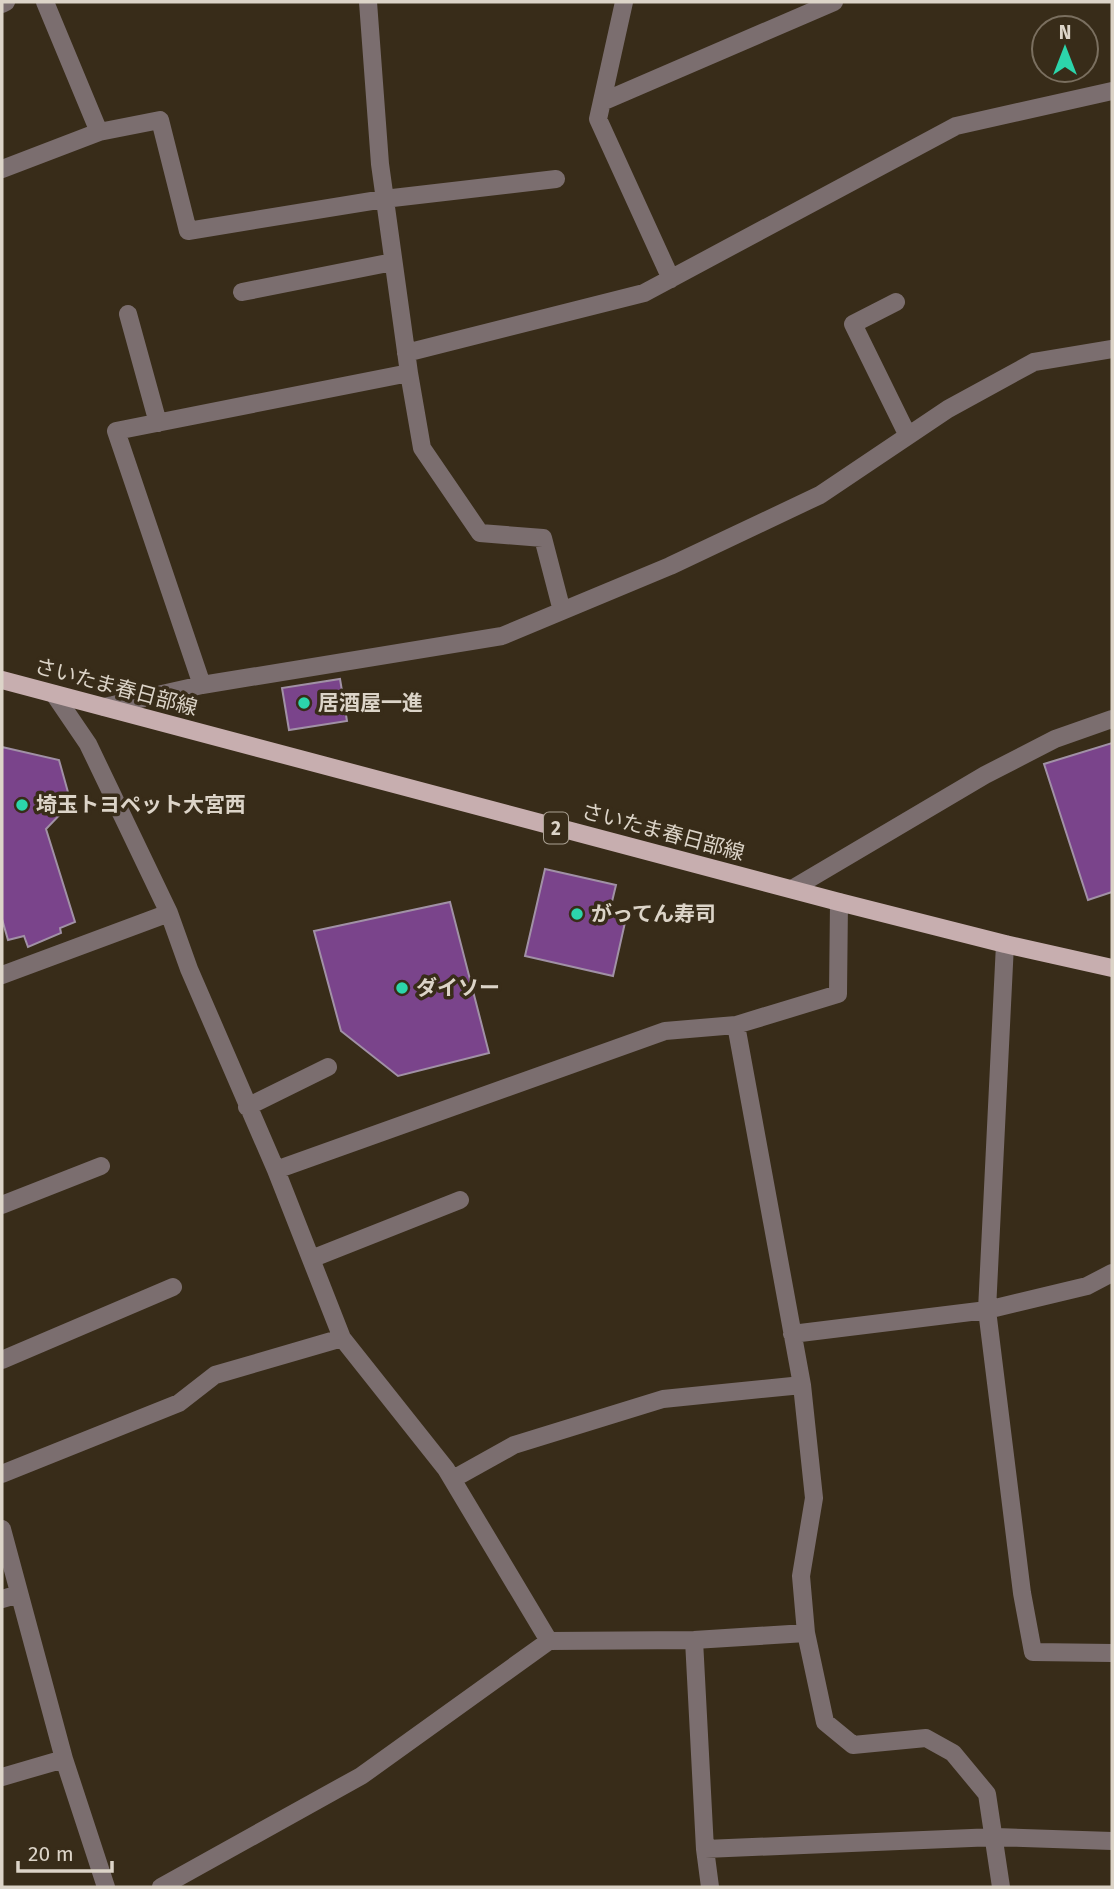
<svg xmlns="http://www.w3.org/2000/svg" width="1114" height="1889" viewBox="0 0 1114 1889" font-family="'Fira Sans','Noto Sans JP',sans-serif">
  <rect width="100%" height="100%" fill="#382c19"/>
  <path fill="#7a448b" stroke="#a191a6" stroke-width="2" d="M340,679L347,721L289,730L282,688Z
    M1112,743V892L1088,900L1044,764Z
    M2,747L59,760L71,803L46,829L75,922L60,928L61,933L28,947L24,936L8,940L2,919Z
    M545,869L616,885L609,914L626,918L613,976L525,956Z
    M450,902L489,1053L398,1076L341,1031L314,931Z"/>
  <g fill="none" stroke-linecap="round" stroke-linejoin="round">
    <path stroke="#7b6e6f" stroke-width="18" d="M45,2L99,132
      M368,2L380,164L409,373L422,448L480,533L543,538L562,611
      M624,2L598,119L671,279
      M2,4L6,2
      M602,102L834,2
      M2,169L99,132L160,120L188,231L384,199L556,179
      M242,292L393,262
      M896,302L853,324L908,436
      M128,314L158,423
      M406,353L644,293L956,126L1112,91
      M202,685L116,431L409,373
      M54,694L88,744L169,913L189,969L276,1170L342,1338L446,1469L549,1641L361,1776L161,1887
      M104,707L202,685L502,636L670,566L820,495L948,409L1034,362L1112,349
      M792,889L985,775L1055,739L1112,719
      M1005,944L987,1310L1022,1593L1033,1652L1112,1653
      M2,975L169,913
      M736,1025L802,1385L814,1498L801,1576L806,1633L825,1722L853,1745L926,1738L953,1753L987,1794L1001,1887
      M247,1107L328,1067
      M276,1170L665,1031L736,1025L838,994L839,902
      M2,1205L101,1166
      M311,1259L460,1200
      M792,1334L987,1310L1087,1286L1112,1273
      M2,1360L173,1287
      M2,1474L179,1403L215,1375L342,1338
      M453,1479L514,1445L663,1399L802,1385
      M2,1529L64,1759L106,1887
      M2,1599L19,1594
      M694,1640L705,1849L710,1887
      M549,1641L694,1640L806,1633
      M2,1777L64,1759
      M705,1849L995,1837L1112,1841"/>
    <path stroke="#c7aeaf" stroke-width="18" d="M2,680L839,902L1005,944L1112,968"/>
  </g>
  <g fill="#2cd5ab" stroke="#382c19" stroke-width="2.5">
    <circle cx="304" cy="703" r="7"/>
    <circle cx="22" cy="805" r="7"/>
    <circle cx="577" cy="914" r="7"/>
    <circle cx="402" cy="988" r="7"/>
  </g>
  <g text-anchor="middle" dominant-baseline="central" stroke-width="7" stroke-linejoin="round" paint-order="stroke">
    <rect fill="#382c19" stroke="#aba294" stroke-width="2" x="544" y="812.5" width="24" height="31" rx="5"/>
    <g font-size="19" font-weight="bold" fill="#dcd4c8">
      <text x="556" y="828">2</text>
    </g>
    <g font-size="21" fill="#dcd4c8" stroke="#382c19">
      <text transform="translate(116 687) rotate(15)">さいたま春日部線</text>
      <text transform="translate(663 832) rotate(15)">さいたま春日部線</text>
    </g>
    <g font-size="21" font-weight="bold" fill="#dcd4c8" stroke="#382c19" text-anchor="start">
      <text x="318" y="703">居酒屋一進</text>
      <text x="36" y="805">埼玉トヨペット大宮西</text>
      <text x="591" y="914">がってん寿司</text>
      <text x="416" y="988">ダイソー</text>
    </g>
  </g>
  <rect width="1114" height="1889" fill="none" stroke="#dcd4c8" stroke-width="7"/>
  <g transform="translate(1065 49)"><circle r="33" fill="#382c19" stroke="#7a6f5f" stroke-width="2"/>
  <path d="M0-5L12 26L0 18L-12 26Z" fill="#2cd5ab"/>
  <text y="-10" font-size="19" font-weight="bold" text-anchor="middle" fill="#dcd4c8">N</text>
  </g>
  <path d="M18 1861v10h94v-10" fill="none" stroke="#dcd4c8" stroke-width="3.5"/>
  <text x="28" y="1861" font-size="21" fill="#dcd4c8" stroke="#382c19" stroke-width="5" paint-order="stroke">20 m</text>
</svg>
